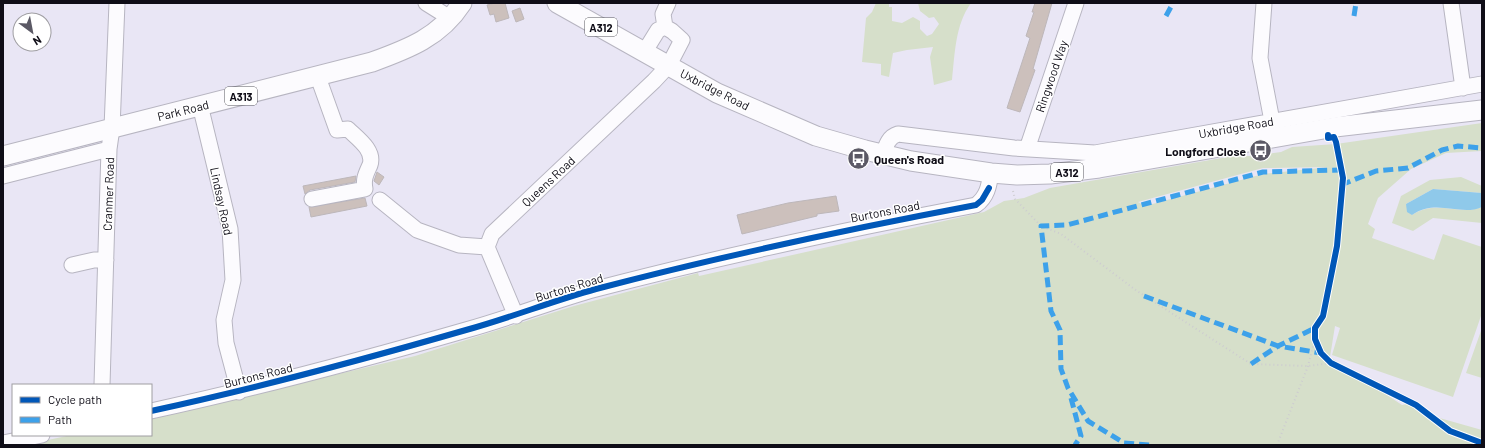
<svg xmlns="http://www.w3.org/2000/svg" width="1485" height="448" viewBox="0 0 1485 448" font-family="Barlow,sans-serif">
  <rect width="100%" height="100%" fill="#e9e6f5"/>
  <path fill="#d6dfca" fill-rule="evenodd" d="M876,3H889V7H892V21L902,23L913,17L920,21V29L927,36L932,34L939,24L934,17L929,18L920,11L918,3H971C955,25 955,54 952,80L934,85L930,57L933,47L907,50L893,53L889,77L881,75V64L862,62L866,18L872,12Z
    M1482,123V151L1446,153L1411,169L1378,198L1368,224L1375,229L1372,238L1434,260L1443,234L1482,247V313L1453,397L1332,355L1340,328L1335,326L1330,357L1402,405L1416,402L1436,417L1482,430V445H25L71,435H151V418L415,356L574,306L698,273L699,276L984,212L1004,201L1024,198L1050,188L1233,156H1252L1281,152L1292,147L1336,144ZM1329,167L1263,174L1145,206L1138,202L1263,168Z
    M1461,177L1482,186V193L1433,189L1406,204L1412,215C1436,199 1459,216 1482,207V223L1433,218L1413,231L1392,223L1401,196L1430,180Z
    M1482,328V378L1466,373Z"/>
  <path fill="#8fc9ea" d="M1433,189L1482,193V207C1460,217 1437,198 1412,215L1407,212L1406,204Z"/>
  <path fill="#ccc0bc" stroke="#bdb7ba" d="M495,3H505L509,18L496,22L494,14L490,15L487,5Z
    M1035,3H1052L1033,69L1035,70L1020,112L1007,108L1030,38L1026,36L1034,12H1032Z
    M520,8L524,19L516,22L512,11Z
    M377,172L384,177L379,185L374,181Z
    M356,176L355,182L310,190L305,194L303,186Z
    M836,196L839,211L817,214V216L742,234L737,215L788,203Z
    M365,198L367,206L311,217L309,207Z"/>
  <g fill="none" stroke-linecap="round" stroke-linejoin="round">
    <defs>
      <path id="minor" d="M426,3L450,18
        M1264,3L1260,58L1272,121
        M1451,3L1463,88
        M665,27L663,14L668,3
        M200,105L230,229L233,280L224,320L226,343L239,392
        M1027,149L1076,3
        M883,155C886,146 888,137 898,134L1014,148L1095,153L1482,84
        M3,176L109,149
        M312,199L365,189C363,179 366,174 370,165C375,150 357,138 348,129L337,130L318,77
        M380,200L417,230L459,245L487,247
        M72,265L94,260H106
        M516,316L487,247L492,234L654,81L669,65L682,40L672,31L665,27L658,30L645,51
        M102,385L109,149L112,128L117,3
        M151,411C257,388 362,360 466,330C510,318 552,301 596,289C722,256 849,229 976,205C987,197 989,186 991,173
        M3,443L42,435"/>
      <path id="major" d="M557,3L717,93L816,136L865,150L911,161L991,173L1017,175L1050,174L1099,168L1335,127L1482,110
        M3,156L372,62C408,49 440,37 462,3"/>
    </defs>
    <use href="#minor" stroke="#b7b5c1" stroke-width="17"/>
    <use href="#major" stroke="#b7b5c1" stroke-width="21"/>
    <path stroke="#cdccd0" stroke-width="2" stroke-dasharray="1 3" stroke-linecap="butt" d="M1013,191L1015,199L1041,226L1061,234L1137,291L1251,364L1308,366L1331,363
      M1277,445L1308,366L1315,339"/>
    <use href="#minor" stroke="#fcfbfe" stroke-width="15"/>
    <use href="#major" stroke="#fcfbfe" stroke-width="19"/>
    <path stroke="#3da1ea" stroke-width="5" stroke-dasharray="10 5" stroke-linecap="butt" d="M1166,16L1173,3
      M1354,16L1356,3
      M1341,185L1376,171L1408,168L1442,150L1458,146L1482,148
      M1144,296L1278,346L1321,353
      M1251,364L1278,346L1315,328
      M1071,398L1081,436L1075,445
      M1149,445L1124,443L1088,421L1068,388L1061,369L1060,330L1051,311L1041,226L1067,225L1263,172L1341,170"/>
    <defs>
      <path id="cycleway" d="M1328,135V138L1334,137L1336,142L1343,178L1337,246L1323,316L1315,328V339L1321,353L1331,363L1416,405L1450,431L1482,443
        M151,411C257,388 362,360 466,330C510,318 552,301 596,289C722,256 849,229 976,205L982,200L989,188"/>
    </defs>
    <use href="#cycleway" stroke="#fff" stroke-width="8"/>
    <use href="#cycleway" stroke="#0057b8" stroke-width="6"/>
  </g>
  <defs>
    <symbol id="bus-disc" viewBox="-11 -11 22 22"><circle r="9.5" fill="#5b5965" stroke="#fff"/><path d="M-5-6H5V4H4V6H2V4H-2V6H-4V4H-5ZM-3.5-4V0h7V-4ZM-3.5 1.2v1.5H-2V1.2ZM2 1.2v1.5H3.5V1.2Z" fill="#fff"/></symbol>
  </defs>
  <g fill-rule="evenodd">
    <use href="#bus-disc" x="1248" y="138" width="25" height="25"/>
    <use href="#bus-disc" x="846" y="146" width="25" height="25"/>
  </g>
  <g text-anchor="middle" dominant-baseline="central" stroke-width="3" stroke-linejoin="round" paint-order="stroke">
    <g fill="#fff" stroke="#57565d" stroke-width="1">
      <rect x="585" y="18" width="32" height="18" rx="3"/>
      <rect x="225" y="87" width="32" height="18" rx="3"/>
      <rect x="1051" y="163" width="32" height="18" rx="3"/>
    </g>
    <g font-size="11" font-weight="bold" fill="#0f0d17">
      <text x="601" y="27">A312</text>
      <text x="241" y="96">A313</text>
      <text x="1067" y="172">A312</text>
    </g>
    <g font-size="12" fill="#0f0d17" stroke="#fff">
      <text transform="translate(1051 76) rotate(-71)">Ringwood Way</text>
      <text transform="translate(715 89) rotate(27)">Uxbridge Road</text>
      <text transform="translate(183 110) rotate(-14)">Park Road</text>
      <text transform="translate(1236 127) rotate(-10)">Uxbridge Road</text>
      <text transform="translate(548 181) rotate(-43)">Queens Road</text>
      <text transform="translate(108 194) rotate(-88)">Cranmer Road</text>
      <text transform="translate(222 201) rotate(78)">Lindsay Road</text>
      <text transform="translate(885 211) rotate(-11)">Burtons Road</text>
      <text transform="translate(569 287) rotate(-17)">Burtons Road</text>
      <text transform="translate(258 375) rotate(-14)">Burtons Road</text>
    </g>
    <g font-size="12" font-weight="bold" fill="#0f0d17" stroke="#fff" text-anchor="end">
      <text x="1246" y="151">Longford Close</text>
      <text x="874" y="159" text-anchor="start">Queen's Road</text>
    </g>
  </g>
  <rect width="1485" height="448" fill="none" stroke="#0f0d17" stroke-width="8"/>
  <rect x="12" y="384" width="140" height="52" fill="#ffffff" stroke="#9f9ea2"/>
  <rect x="20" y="397" width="20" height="6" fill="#0057b8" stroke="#9f9ea2"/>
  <text x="48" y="404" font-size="12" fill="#0f0d17">Cycle path</text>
  <rect x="20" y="417" width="20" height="6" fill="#3da1ea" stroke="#9f9ea2"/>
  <text x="48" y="424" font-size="12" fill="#0f0d17">Path</text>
  <g transform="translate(32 32) rotate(148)"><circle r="19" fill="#ffffff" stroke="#9f9ea2"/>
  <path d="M0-3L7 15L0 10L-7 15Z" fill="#5b5965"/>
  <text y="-6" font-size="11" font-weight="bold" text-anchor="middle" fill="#0f0d17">N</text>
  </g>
</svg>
